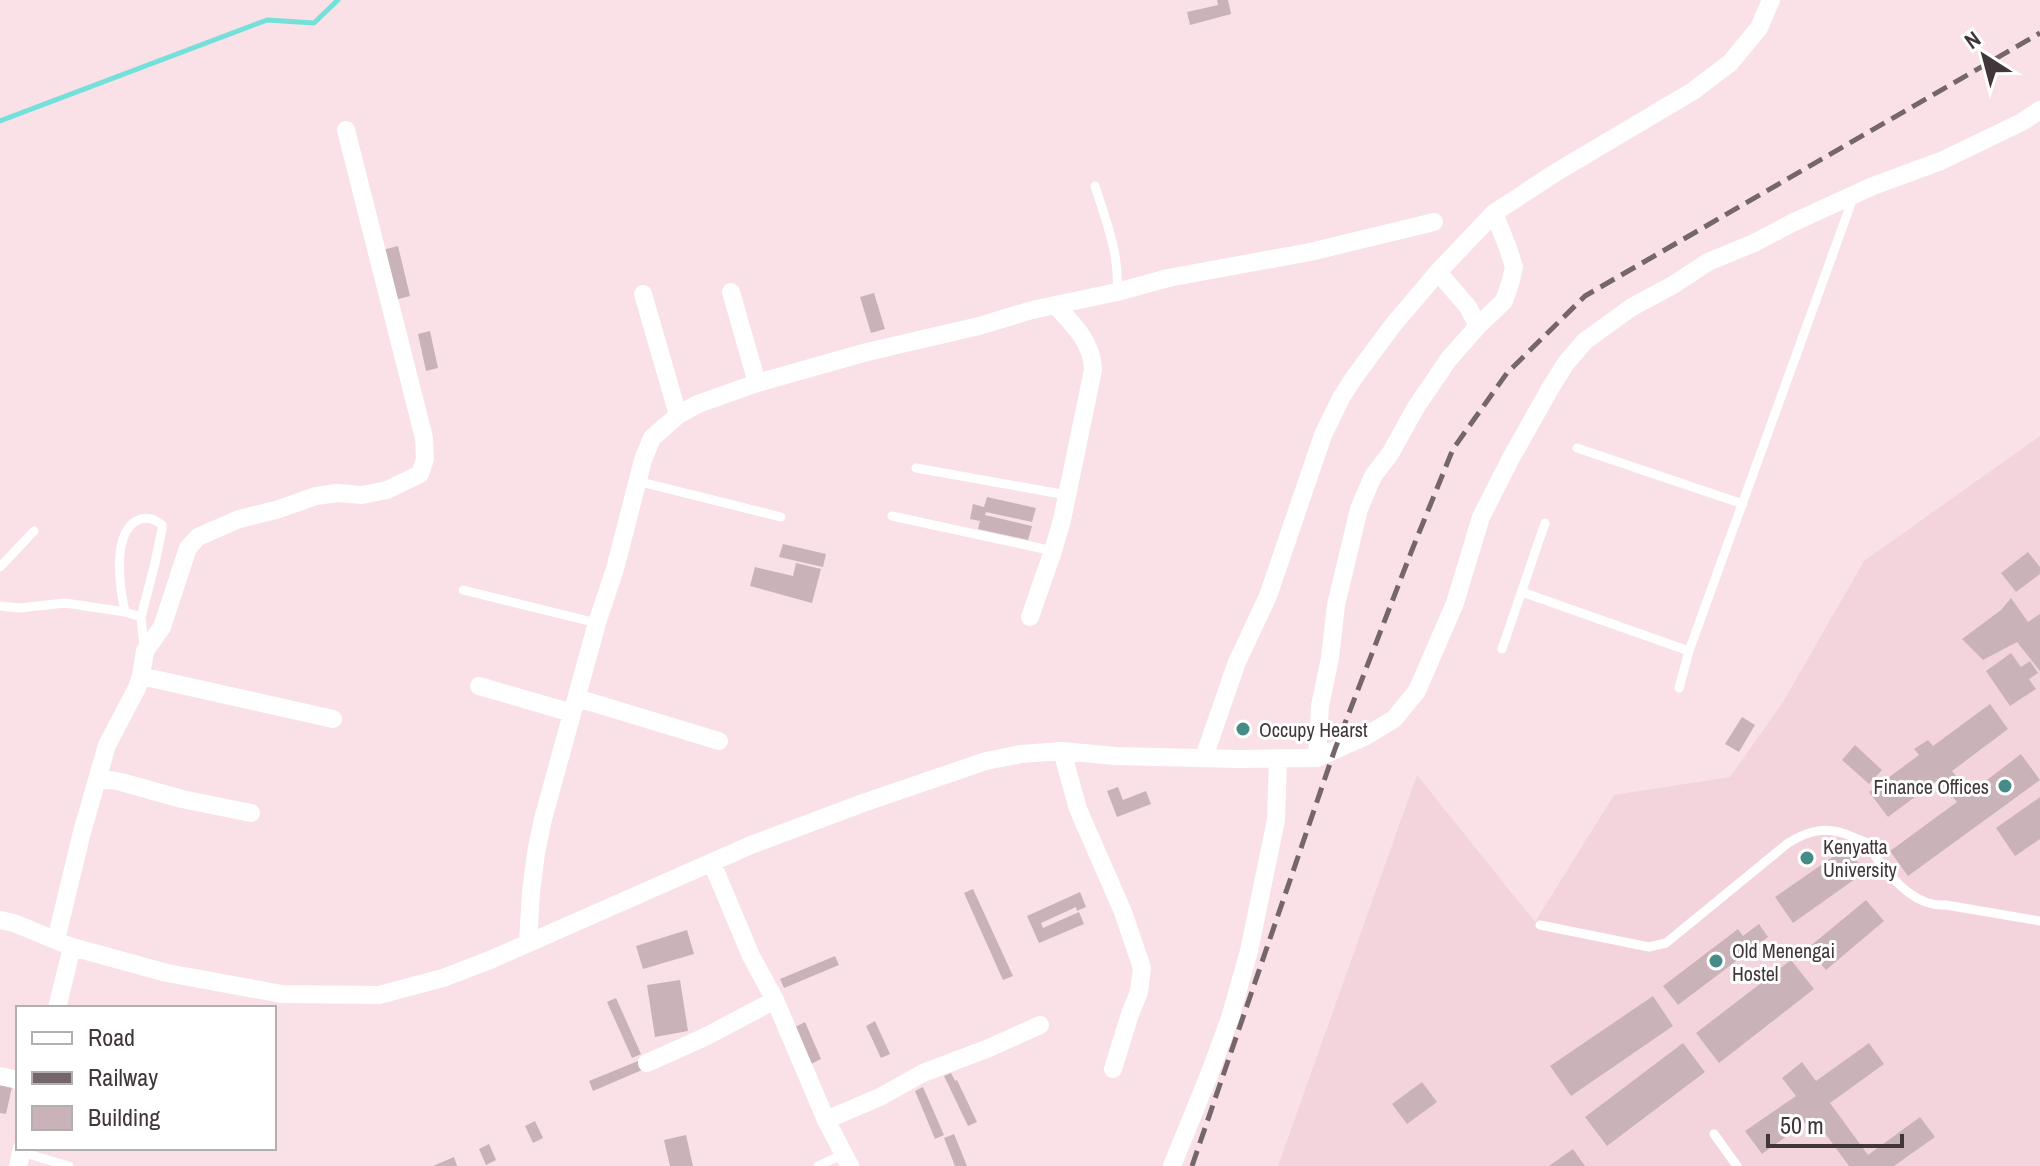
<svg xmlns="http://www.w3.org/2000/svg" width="2040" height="1166" viewBox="0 0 2040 1166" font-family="'Archivo Narrow',sans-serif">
  <rect width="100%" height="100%" fill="#f9e1e7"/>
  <path fill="#f4d4dc" d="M2040,436V1166H1278L1417,775L1535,922L1614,795L1730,777L1783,702L1864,561Z"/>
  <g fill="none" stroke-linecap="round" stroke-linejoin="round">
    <path stroke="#73e1da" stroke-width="5" d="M0,121L267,20L314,23L338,0"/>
  </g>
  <path fill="#cab3b8" d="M1217,0H1228L1231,14L1190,25L1187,12L1218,5Z
    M398,246L410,296L395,300L382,250Z
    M874,293L885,329L871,333L860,297Z
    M430,331L438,368L426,371L418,334Z
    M987,497L1036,508L1032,522L986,512L985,515L1032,526L1028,540L978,529L980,521L970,519L973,504L984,507Z
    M783,544L826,554L823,567L779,557Z
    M2028,552L2040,567V574L2016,592L2001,573Z
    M796,563L821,569L812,603L750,586L755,567L793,576Z
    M2011,598L2028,622L2040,614V671L2017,642L1983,660L1962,639L2001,610Z
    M2011,653L2021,667L2030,661L2038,673L2029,679L2036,689L2010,706L1986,671Z
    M1990,704L2008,729L1952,771L1970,793L2021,754L2040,780L1908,876L1890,851L1957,802L1938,780L1888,817L1869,792L1919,755L1914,749L1928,740L1933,746Z
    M1742,717L1755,725L1739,752L1725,744Z
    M1855,745L1882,770L1869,784L1842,760Z
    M1118,787L1123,800L1146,791L1151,804L1117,817L1107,791Z
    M2040,797V839L2015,856L1996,828Z
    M1847,847L1865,872L1793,923L1775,897Z
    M973,889L1013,976L1003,980L964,893Z
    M1080,892L1086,907L1077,911L1076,907L1041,923L1043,928L1079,912L1084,924L1039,943L1027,916Z
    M1866,900L1884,921L1826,970L1808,948Z
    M1759,924L1768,937L1678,1005L1663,986L1738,929L1743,936Z
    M687,930L694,954L643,969L636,946Z
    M835,956L839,965L784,988L780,979Z
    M1791,960L1814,989L1719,1063L1696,1033Z
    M680,980L688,1031L655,1037L647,985Z
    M1653,996L1673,1026L1571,1096L1550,1066Z
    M616,998L641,1054L632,1058L607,1002Z
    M875,1021L890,1054L881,1058L866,1026Z
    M805,1022L821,1059L811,1064L795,1027Z
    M1683,1043L1705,1072L1607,1146L1585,1117Z
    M1869,1043L1884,1064L1830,1103L1868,1155L1920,1117L1935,1137L1894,1166H1849L1813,1117L1762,1154L1745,1131L1796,1096L1782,1078L1802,1062L1816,1081Z
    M638,1061L642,1070L593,1091L589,1081Z
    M951,1073L955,1081L957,1080L977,1122L968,1126L944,1076Z
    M1422,1082L1437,1102L1407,1124L1392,1104Z
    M0,1085L12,1087L6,1114L0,1113Z
    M923,1087L944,1135L935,1139L915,1091Z
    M535,1121L543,1138L533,1143L525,1126Z
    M954,1134L967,1166H955L944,1138Z
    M686,1135L693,1166H670L664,1140Z
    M489,1144L496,1160L486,1165L479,1149Z
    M1573,1149L1585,1166H1549Z
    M454,1157L457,1166H433Z"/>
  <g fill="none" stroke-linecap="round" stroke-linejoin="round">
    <path stroke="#fff" stroke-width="9" d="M1095,186C1106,221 1120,255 1117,292
      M1577,448L1743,504
      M916,468L1067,495
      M637,481L781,517
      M892,516L1053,551
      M0,567L34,531
      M463,590L597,623
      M1522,592L1689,651
      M0,606L19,608L65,603L125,612L141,617
      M125,612C120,589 111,533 138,520C147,516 155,519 162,525V529L155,563L141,617L144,647
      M1502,649L1545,523
      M1679,688L1689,651L1853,198
      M1540,925L1649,947L1666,943L1788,843C1811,829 1828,826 1853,837C1855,838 1863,841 1865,842C1870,847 1875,856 1880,863C1896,883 1917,907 1946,905L2040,921
      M1714,1134L1737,1166
      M21,1152L69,1166
      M818,1166L844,1154"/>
    <path stroke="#fff" stroke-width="18" d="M1438,272L1468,307L1478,326
      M731,292L757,383
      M643,294L678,415
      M1030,617L1053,551L1062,520L1093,370C1093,343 1072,323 1055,305
      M141,676L333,719
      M479,686L572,713
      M577,698L719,741
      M1062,751L1078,809L1123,912L1142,968L1139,992L1130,1014L1113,1069
      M1204,757L1237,662L1268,596L1323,435L1341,398L1353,379L1393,325L1438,272L1494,213L1555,173L1693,91L1730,63L1759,28L1771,0
      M1317,758L1320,706L1330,658L1336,605L1359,509L1373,476L1390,454L1416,407L1438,375L1448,360L1478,326L1504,301L1510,284L1514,267L1508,248L1494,213
      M98,778L121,782L182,799L251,813
      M712,863L751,956L775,1000L826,1120L850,1166
      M0,920L14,923L72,947L167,973L282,994L379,995L443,978L490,960L751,845L863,803L986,761L1021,754L1062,751L1115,756L1238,759L1317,758L1366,736L1394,719L1417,691L1455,603L1481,517L1511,458L1551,387L1566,363L1585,341L1632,307L1673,285L1708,262L1754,243L1792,223L1873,186L1941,161L2022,122L2040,110
      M56,940L82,832L107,745L137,688L141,676L145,651L162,627L188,548L198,537L239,519L276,510L316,496L337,493L362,495L387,490L420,474L425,459L424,438L346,130
      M528,942L531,892L536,853L543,819L597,623L615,569L643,460L652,438L678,415L698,404L757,383L867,352L979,326L1032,310L1117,292L1168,278L1310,252L1434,222
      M57,1008L72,947
      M647,1063L705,1037L775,1000
      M0,1076L18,1080
      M826,1120L880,1097L923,1073L989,1048L1040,1025
      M18,1166L22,1148
      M1172,1166L1209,1075L1230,1018L1249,951L1276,820L1278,759"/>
    <path stroke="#74666a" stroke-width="5" stroke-dasharray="16 8" stroke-linecap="butt" d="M1192,1166L1335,749L1412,550L1453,449L1507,373L1585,296L2040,33"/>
  </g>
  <g fill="#458c87" stroke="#fff" stroke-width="3">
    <circle cx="1243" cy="729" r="8"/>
    <circle cx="2005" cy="786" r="8"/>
    <circle cx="1807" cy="858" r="8"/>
    <circle cx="1716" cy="961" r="8"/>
  </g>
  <g text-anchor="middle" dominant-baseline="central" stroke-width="6" stroke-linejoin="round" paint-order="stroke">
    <g font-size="20" fill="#41373a" stroke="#fff" text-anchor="start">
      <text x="1259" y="729">Occupy Hearst</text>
      <text x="1989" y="786" text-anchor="end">Finance Offices</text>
      <text x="1823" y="846">Kenyatta<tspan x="1823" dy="23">University</tspan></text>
      <text x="1732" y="950">Old Menengai<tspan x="1732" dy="23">Hostel</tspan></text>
    </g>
  </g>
  <rect x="16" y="1006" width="260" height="144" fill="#ffffff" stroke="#b3afb0" stroke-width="2"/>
  <rect x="32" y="1032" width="40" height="12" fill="#ffffff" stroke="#b3afb0" stroke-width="2"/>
  <text x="88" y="1046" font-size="24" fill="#41373a">Road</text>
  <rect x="32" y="1072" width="40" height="12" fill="#74666a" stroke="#b3afb0" stroke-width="2"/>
  <text x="88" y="1086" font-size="24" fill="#41373a">Railway</text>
  <rect x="32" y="1106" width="40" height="24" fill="#cab3b8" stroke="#b3afb0" stroke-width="2"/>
  <text x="88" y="1126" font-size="24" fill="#41373a">Building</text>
  <g transform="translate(1984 56) rotate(324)" stroke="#ffffff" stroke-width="6" paint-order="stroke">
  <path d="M0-6L14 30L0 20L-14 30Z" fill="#41373a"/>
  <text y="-12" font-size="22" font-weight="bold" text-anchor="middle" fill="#41373a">N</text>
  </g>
  <path d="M1768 1134v12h134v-12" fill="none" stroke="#41373a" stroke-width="4"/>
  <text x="1780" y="1134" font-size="24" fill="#41373a" stroke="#ffffff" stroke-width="6" paint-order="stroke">50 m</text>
</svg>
